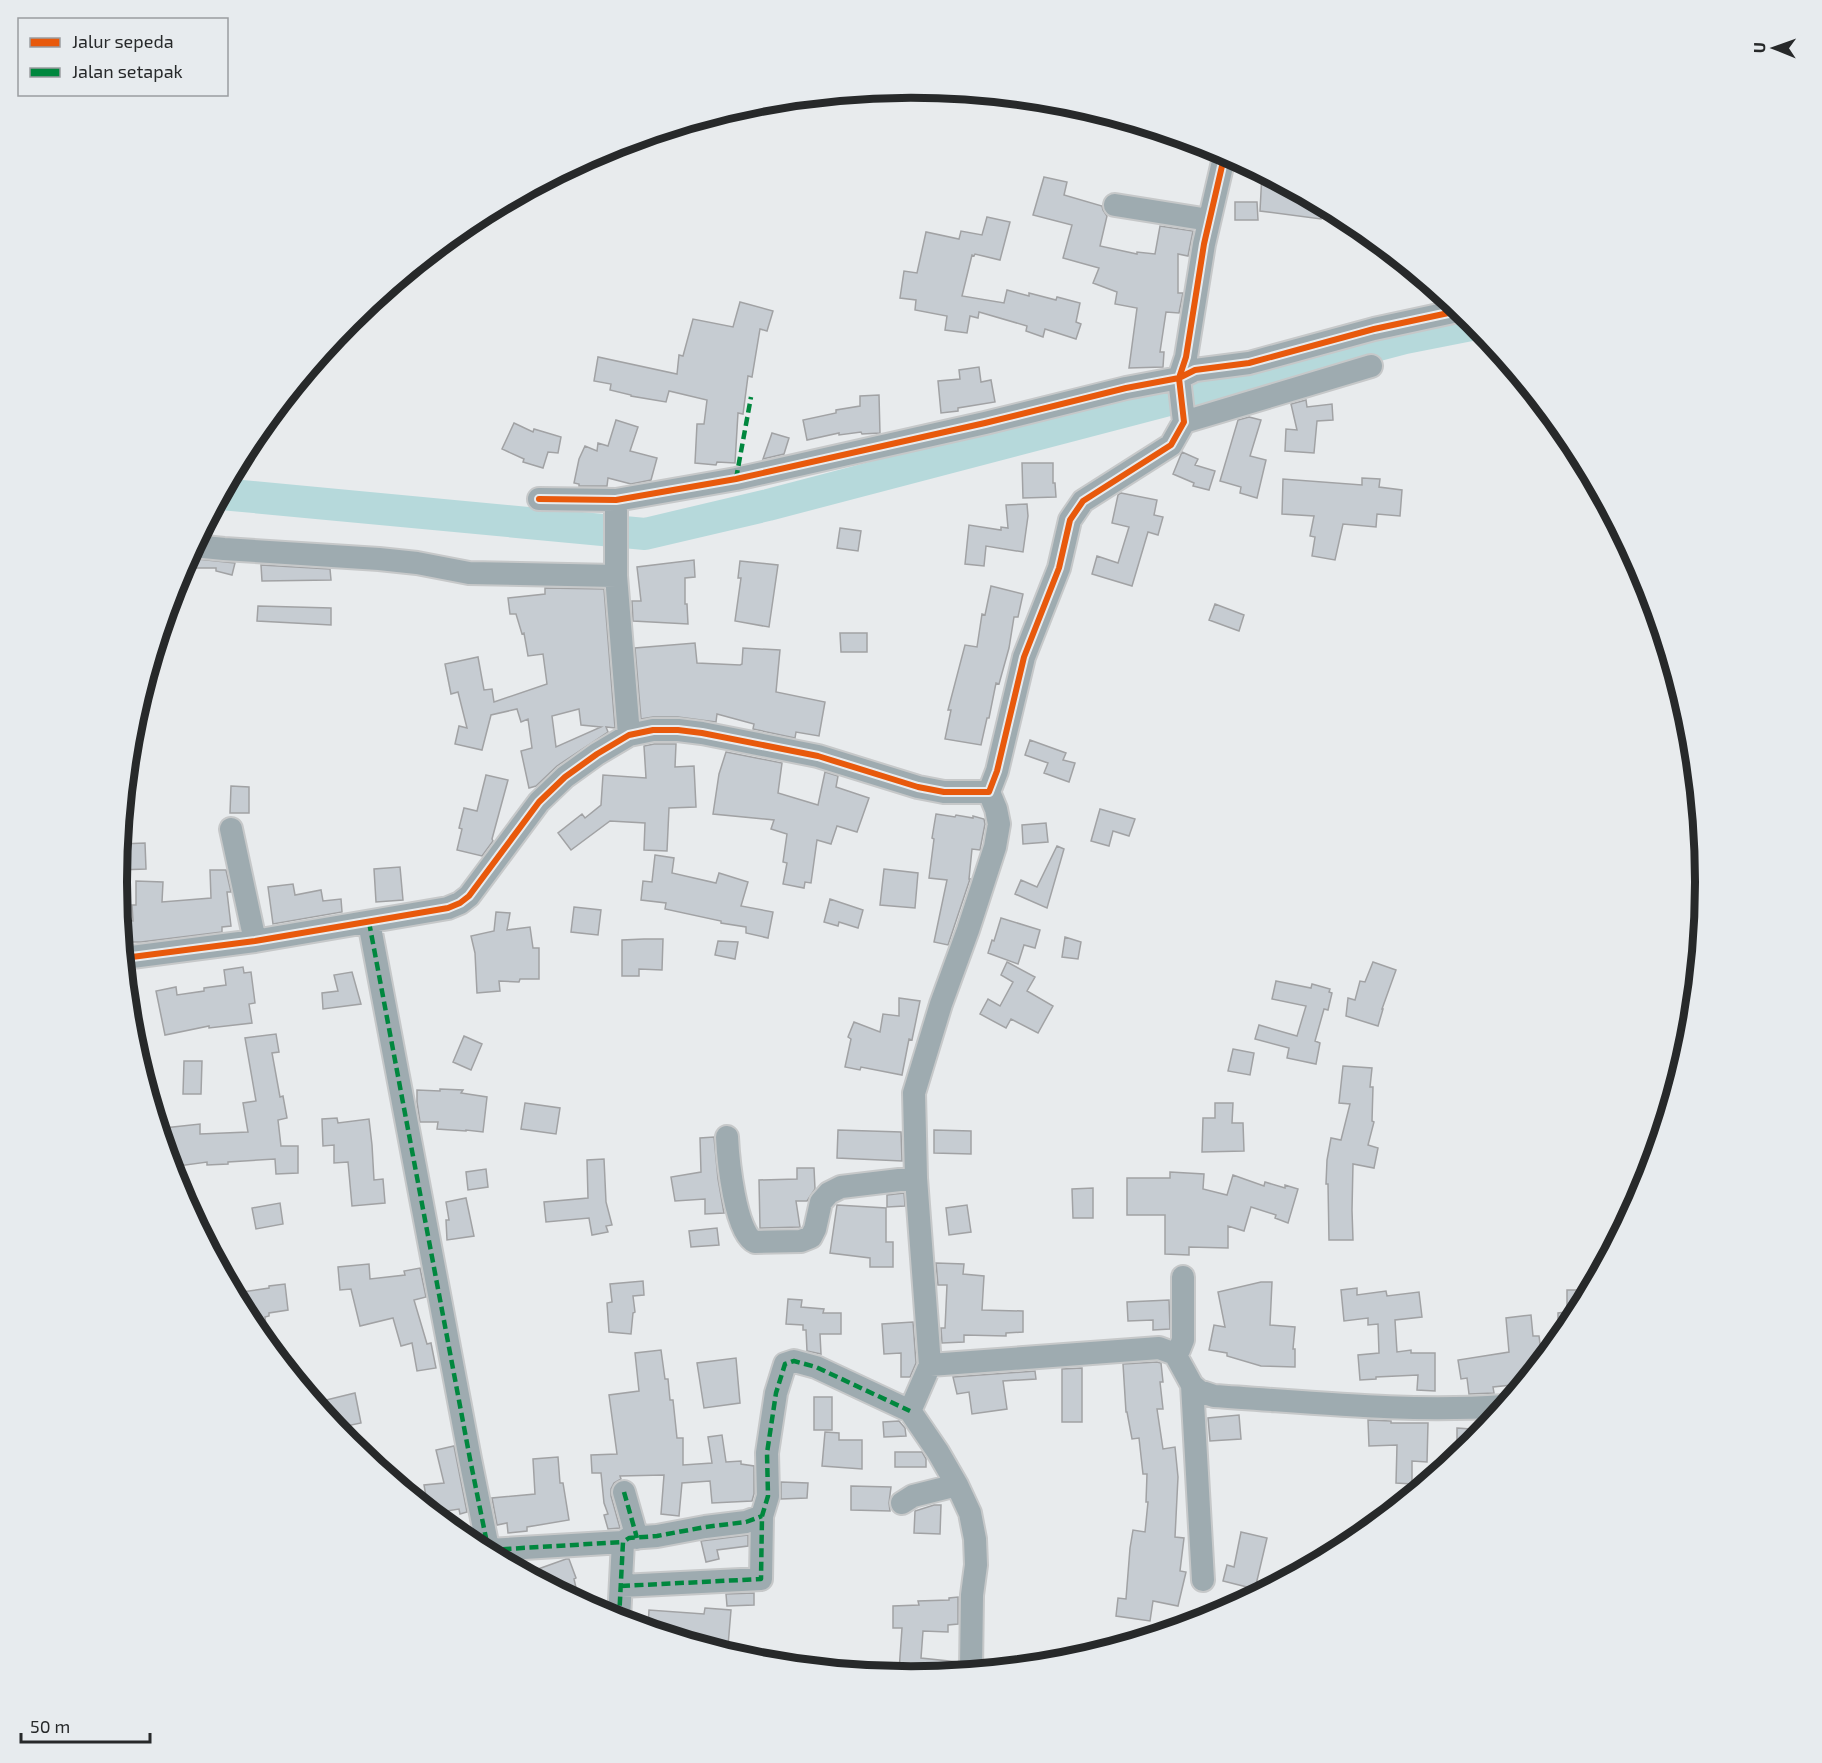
<svg xmlns="http://www.w3.org/2000/svg" width="1822" height="1763" viewBox="0 0 1822 1763" font-family="'Exo 2',sans-serif">
  <rect width="100%" height="100%" fill="#e8ebed"/>
  <g fill="none" stroke-linecap="round" stroke-linejoin="round">
    <path stroke="#b6d9db" stroke-width="32" d="M221,494L645,534L768,505L1405,338L1476,324"/>
  </g>
  <path fill="#c6ccd2" stroke="#a1a2a4" stroke-width="1.5" fill-rule="evenodd" d="M1262,173L1322,205L1321,219L1260,211Z
    M1044,177L1067,182L1064,195L1102,206L1103,210L1107,216L1100,246L1137,254V252L1155,254L1160,226L1193,231L1188,256L1178,254V293H1183L1179,313L1166,312L1160,352H1164L1163,367L1129,368L1137,308L1115,304L1117,292L1093,283L1099,268L1063,258L1072,225L1033,215Z
    M1235,202H1257L1258,220H1235Z
    M987,217L1010,222L1000,260L975,254L974,256L972,255L962,296L1004,303L1007,290L1029,296V293L1056,300L1057,297L1080,303L1076,322L1081,324L1076,339L1045,329L1043,337L1026,331L1027,326L979,312L978,318L970,316L967,333L945,330L947,316L915,310L916,300L900,298L904,271L917,273L926,232L959,239L961,231L982,235Z
    M740,302L773,311L767,331L760,329L752,377L748,376L743,414L738,413L735,463L717,462L716,465L695,463L697,424H704L707,400L669,391L666,402L631,396V395L610,390L611,384L594,381L598,357L677,374L679,355L683,356L693,319L733,327Z
    M979,367L981,382L991,380L995,402L958,408V411L941,413L938,381L960,379L959,370Z
    M879,395L880,433L862,434L861,432L839,435V433L807,440L803,420L836,413V410L860,406V396Z
    M1306,400L1307,407L1332,404L1333,420L1317,421L1314,453L1285,451L1286,429L1297,430L1291,404Z
    M1249,417L1261,420L1250,456L1266,460L1257,498L1240,493L1241,487L1220,481L1238,420Z
    M616,420L638,427L630,451L657,458L651,480L631,484L608,478L607,486H579V484L574,483L579,459L585,446L597,451L598,443L608,446Z
    M514,423L533,432L534,429L561,437L558,453L548,452L543,468L523,462L524,459L502,449Z
    M772,433L789,438L784,454L763,459Z
    M1182,452L1198,459L1195,465L1215,471L1209,490L1193,486L1194,483L1173,474Z
    M1022,463H1053V483H1055L1056,497L1023,498Z
    M1362,478L1380,479L1379,487L1402,490L1400,516L1377,514L1376,527L1343,524L1335,560L1312,556L1315,537L1310,536L1314,516L1282,514L1283,479L1362,485Z
    M1121,493L1157,500L1154,515L1163,517L1158,535L1148,532L1132,586L1092,574L1097,556L1118,563L1129,527L1112,523L1118,495Z
    M1027,504L1028,516L1023,552L986,546L984,566L965,564L969,525L1001,530V527L1008,528L1006,505Z
    M840,528L861,531L858,551L837,548Z
    M188,558L235,563L232,575L216,571V568H182Z
    M694,560L695,577L685,578V604H687L688,624L633,621L632,601H641L637,567Z
    M740,561L778,565L769,627L735,621L741,578H738Z
    M261,565L330,569L331,580L262,581Z
    M991,586L1023,594L1018,617H1014L1009,648L999,684L996,683L989,718H987L981,745L945,739L951,710H948L965,645L977,647L982,614L985,615Z
    M545,588L604,589L615,728L606,727L608,732L557,766L536,786L529,788L521,751L532,748L528,719L521,722L517,709L491,715L482,750L455,744L459,726L467,728L458,692L451,694L445,664L478,657L484,690L492,689L494,702L547,684L543,654L528,656L524,633L522,634L516,614H510L508,598L545,594ZM579,709L581,725L601,727L556,747L552,716Z
    M1215,604L1244,615L1239,631L1209,620Z
    M258,606L331,608V625L257,621Z
    M840,633H867V652H841Z
    M695,643L697,663L740,665L742,664L743,648L780,650L776,692L825,702L819,736L796,732L795,738L753,729L754,724L717,714L716,722L678,717H653L641,719L635,648Z
    M1030,740L1066,753L1063,760L1075,763L1069,782L1044,773L1048,763L1025,755Z
    M654,744H676L675,767L694,766L696,807L669,808L667,851L644,850L645,823L610,821L571,850L558,833L582,814L585,818L601,805L603,775L646,778L644,746Z
    M726,752L782,763L778,793L818,805L825,772L838,776L836,787L869,798L857,832L837,826L831,844L817,840L811,883L805,882L804,888L783,884L787,863L783,862L787,834L771,829L774,820L713,814L719,774Z
    M486,775L508,780L492,839L493,841L482,856L457,850L462,829L459,828L464,808L477,811Z
    M231,786L249,787V813H230Z
    M1100,809L1135,819L1129,836L1113,831L1109,846L1091,841Z
    M936,814L955,817L956,815L973,818V816L984,819L985,824L980,850L972,849L969,879H970L948,945L934,942L947,880L929,878L934,839L932,838Z
    M1046,823L1048,842L1023,844L1022,825Z
    M145,843L146,869L118,870L120,844Z
    M1057,846L1064,849L1047,908L1015,894L1021,880L1037,887Z
    M655,855L674,858L672,873L716,883L719,873L748,882L741,906L773,912L768,938L746,933V927L721,923V921L665,909L666,903L641,900L643,881L652,882Z
    M400,867L403,900L376,902L374,869Z
    M884,869L918,873L915,908L880,905Z
    M210,870H226L231,892H227L231,926L222,927V932L141,942H122L120,920L133,921L132,905H136V881L163,882L162,902L211,898Z
    M293,884L295,895L321,890L323,901L341,899L342,912L273,924L268,887Z
    M830,899L863,910L858,928L839,922L838,926L824,922Z
    M574,907L601,910L598,935L571,932Z
    M496,912L510,913L507,930L530,927L533,948H539V979H520L519,982L499,981L500,991L477,993L475,953L471,936L494,931Z
    M1001,918L1040,930L1035,948L1024,945L1018,964L988,953L992,940L994,941Z
    M1065,937L1081,942L1078,959L1062,957Z
    M644,939H663L662,970L639,969V976H622V940Z
    M718,941L738,942L735,959L715,955Z
    M1007,962L1035,977L1027,991L1053,1006L1038,1033L1011,1019L1006,1028L980,1014L988,999L1000,1006L1013,982L1001,975Z
    M1373,962L1396,970L1382,1009H1383L1378,1026L1346,1016L1348,998L1355,1000L1360,981L1365,982Z
    M243,967L244,973L251,972L255,1003L249,1004L252,1023L209,1028V1026L165,1035L156,991L176,987L177,995L204,991V988L226,985L224,970Z
    M352,972L361,1004L323,1009L322,993L338,991L334,975Z
    M1276,981L1311,988L1312,984L1330,989L1329,992L1332,993L1328,1010L1324,1009L1315,1041L1320,1043L1316,1064L1287,1058L1289,1048L1255,1039L1259,1025L1297,1036L1306,1006L1272,999Z
    M899,998L920,1001L912,1040L909,1039L902,1075L861,1067L860,1070L845,1067L851,1039L848,1037L854,1022L880,1032L883,1014L899,1016Z
    M276,1034L279,1052L272,1053L280,1097L283,1096L287,1118L278,1120L281,1146H298V1173L276,1174L275,1159L228,1162V1164L207,1165V1162L171,1167L160,1130H164V1128L200,1124V1134L248,1132L243,1103L256,1101L245,1038Z
    M464,1036L482,1044L471,1070L453,1062Z
    M1233,1049L1254,1053L1250,1075L1228,1071Z
    M184,1061H202L201,1094H183Z
    M1343,1066L1372,1068L1370,1087H1373L1372,1121L1374,1122L1368,1145L1378,1148L1374,1168L1353,1164L1352,1210L1353,1240H1329L1328,1184H1326L1327,1160L1331,1138L1341,1140L1350,1104L1339,1103Z
    M440,1089L463,1090L461,1093L487,1097L483,1132L466,1130V1131L437,1129L438,1122H420L417,1102V1090L440,1091Z
    M525,1103L560,1108L556,1134L521,1129Z
    M1215,1103H1233L1232,1123H1243L1244,1151L1202,1152L1203,1118H1215Z
    M337,1118L338,1123L369,1119L372,1145L374,1180L383,1179L385,1203L352,1206L348,1162L334,1163V1145L323,1146L322,1119Z
    M838,1130L901,1132L902,1161L837,1158Z
    M934,1130L971,1131V1154L934,1153Z
    M714,1137L718,1179L724,1213L705,1214V1199L675,1201L671,1177L701,1172L700,1138Z
    M604,1159L606,1202L612,1225L606,1226L608,1232L592,1235L589,1218L546,1222L544,1202L588,1198L587,1160Z
    M797,1168H814L815,1189L807,1201H796L800,1227L760,1228L759,1180L797,1179Z
    M486,1169L488,1187L468,1190L466,1172Z
    M1170,1172L1204,1174L1203,1189L1227,1195L1233,1175L1264,1186L1265,1182L1285,1188V1185L1298,1189L1288,1223L1275,1218L1276,1215L1251,1207L1244,1231L1228,1226V1248L1189,1247V1255L1165,1254V1215H1127V1178H1170Z
    M1093,1188V1218H1073L1072,1189Z
    M904,1193L905,1206L887,1207V1195Z
    M466,1198L474,1236L447,1240L446,1220H449L446,1202Z
    M280,1203L283,1224L256,1229L252,1208Z
    M837,1205L886,1208V1242H893V1267H870V1258L830,1253Z
    M967,1205L971,1232L949,1235L946,1208Z
    M717,1228L719,1245L691,1247L689,1231Z
    M936,1263L964,1264L963,1274L984,1276L982,1310L1023,1311V1332L1006,1333V1336L964,1335V1342L942,1343L941,1328H945L947,1285H938Z
    M369,1264L370,1279L405,1275L404,1271L420,1268L426,1297L414,1300L427,1344L431,1343L436,1368L417,1371L412,1343L401,1346L393,1318L360,1326L351,1289L340,1290L338,1267Z
    M643,1281L644,1295L633,1296L635,1312L633,1313L631,1334L609,1332L607,1303L612,1302L610,1284Z
    M1261,1282H1272L1270,1325L1295,1327L1293,1349H1295V1367L1261,1366L1227,1356V1353L1209,1350L1214,1325L1225,1327L1218,1292Z
    M285,1284L288,1310L269,1313V1316L265,1317L268,1344L250,1323L235,1293L269,1288V1286Z
    M1357,1288V1295L1386,1291L1387,1296L1419,1292L1422,1317L1395,1320L1397,1352L1411,1350V1353H1435V1391L1417,1390L1418,1375L1376,1377V1379L1360,1380L1358,1355L1379,1353L1378,1324L1368,1325V1318L1344,1321L1341,1290Z
    M1567,1290H1589L1571,1323L1558,1339V1313L1567,1312Z
    M788,1299L802,1300L801,1307L824,1309L823,1313H841V1334H820L821,1354L807,1351L806,1330H803V1325L786,1324Z
    M1169,1300L1170,1329L1153,1330V1320L1128,1321L1127,1302Z
    M1531,1315L1533,1336H1539L1542,1359L1522,1384L1493,1387L1494,1393L1469,1394L1467,1378L1461,1379L1458,1360L1509,1352L1506,1318Z
    M913,1322L916,1363L910,1377H901V1353L884,1354L882,1324Z
    M661,1350L665,1379H668L670,1400H673L677,1438H683V1465L712,1463L708,1437L722,1435L726,1462L741,1461V1464L754,1466V1494L752,1501L712,1503L710,1481L682,1483L679,1516L661,1514L664,1475L620,1476L621,1479L614,1483L611,1489V1496L620,1528L608,1529L604,1515L608,1514L604,1503L601,1473H592L591,1455L617,1454L609,1395L639,1391L635,1353Z
    M736,1358L740,1403L704,1408L697,1363Z
    M1157,1362L1161,1363L1163,1382H1160L1163,1409H1157L1163,1449L1175,1447L1178,1477L1175,1537L1184,1538L1180,1571L1186,1572L1178,1606L1153,1601L1150,1621L1116,1616L1118,1598L1126,1599L1130,1548L1133,1530L1145,1532L1148,1502H1146L1147,1474H1143L1139,1438L1132,1439L1127,1412H1126L1123,1364Z
    M1082,1368V1422H1062V1369Z
    M1035,1371L1036,1379L1003,1381L1007,1409L972,1414L969,1392L957,1394L953,1377Z
    M355,1393L361,1423L337,1428L331,1421L326,1400Z
    M814,1397H832V1430H814Z
    M1239,1415L1241,1439L1210,1441L1208,1418Z
    M1368,1420L1391,1421V1423H1428L1427,1462L1412,1461V1484L1396,1483L1397,1445L1369,1446Z
    M899,1421L905,1428L906,1436L884,1437L883,1422Z
    M1457,1428L1484,1430L1473,1444L1457,1456Z
    M825,1432L839,1433V1440H862V1469L822,1466Z
    M454,1446L467,1512L460,1514L459,1509L434,1513L428,1508L424,1485L444,1483L436,1450Z
    M895,1452H922L926,1459V1467H895Z
    M558,1457L560,1483H563L569,1520L527,1527V1531L508,1533L507,1523L497,1525L492,1498L535,1494L533,1459Z
    M781,1482L808,1483L807,1498L781,1499Z
    M851,1486L891,1487L889,1503L890,1511L851,1510Z
    M934,1505H941L940,1534L914,1533L915,1511Z
    M1241,1532L1267,1538L1255,1589L1223,1581L1227,1565L1234,1567Z
    M748,1535V1546L717,1550L719,1559L706,1562L701,1541Z
    M566,1559H569L576,1578L574,1579L579,1601L527,1573Z
    M754,1593V1605L727,1606L726,1594Z
    M958,1597V1624L948,1625V1632L923,1631L921,1658L958,1662V1671L945,1673L899,1671L902,1628H893V1606L919,1605L918,1601L949,1600V1598Z
    M705,1608L731,1610L728,1646L698,1643L648,1628L649,1610L704,1614Z"/>
  <g fill="none" stroke-linecap="round" stroke-linejoin="round">
    <defs>
      <path id="minor" d="M1115,205L1209,220
        M1184,422L1371,366
        M539,499L616,500L736,479L985,423L1126,388L1179,378L1195,370L1249,363L1374,329L1453,312
        M616,500V576L629,735
        M194,546L224,549L379,559L417,563L469,573L616,576
        M231,829L255,941
        M369,922L470,1459L489,1553
        M124,958L255,941L448,908L460,903L469,896L539,802L565,777L597,754L629,735L653,730H678L702,733L818,756L918,787L944,792H989L997,771L1024,657L1059,568L1070,520L1083,501L1171,445L1184,422L1179,378L1186,357L1204,244L1225,153
        M727,1137C728,1158 735,1234 755,1242L801,1241L811,1237L815,1229L821,1202L829,1193L841,1187L916,1178
        M1175,1354L1179,1350L1183,1340V1277
        M930,1365L1159,1348L1175,1354L1192,1385L1199,1391L1214,1396C1310,1402 1407,1413 1504,1406
        M1192,1385L1203,1580
        M624,1492L637,1538
        M902,1503L913,1496L957,1485
        M489,1550L623,1542
        M621,1586L761,1579L762,1516L768,1496L767,1453L776,1393L785,1364L794,1361L816,1367L910,1411
        M619,1619L623,1542L629,1538L657,1536L705,1527L746,1522L762,1516
        M971,1670L972,1595L976,1565L975,1539L970,1513L957,1485L938,1452L910,1411L930,1365L916,1178L914,1093L941,1004L968,930L995,847L999,824L996,809L989,792"/>
    </defs>
    <use href="#minor" stroke="#c6c8c9" stroke-width="26"/>
    <use href="#minor" stroke="#9eabb0" stroke-width="22"/>
    <path stroke="#00873e" stroke-width="4.5" stroke-dasharray="9 4.5" stroke-linecap="butt" d="M736,479L751,397
      M369,922L470,1459L489,1553
      M624,1492L637,1538
      M489,1550L623,1542
      M621,1586L761,1579L762,1516L768,1496L767,1453L776,1393L785,1364L794,1361L816,1367L910,1411
      M619,1619L623,1542L629,1538L657,1536L705,1527L746,1522L762,1516"/>
    <defs>
      <path id="cycleway" d="M539,499L616,500L736,479L985,423L1126,388L1179,378L1195,370L1249,363L1374,329L1453,312
        M124,958L255,941L448,908L460,903L469,896L539,802L565,777L597,754L629,735L653,730H678L702,733L818,756L918,787L944,792H989L997,771L1024,657L1059,568L1070,520L1083,501L1171,445L1184,422L1179,378L1186,357L1204,244L1225,153"/>
    </defs>
    <use href="#cycleway" stroke="#e7ebee" stroke-width="10"/>
    <use href="#cycleway" stroke="#e8590c" stroke-width="6"/>
  </g>
  <path d="M0 0H1822V1763H0ZM127 882a784 784 0 1 1 1568 0a784 784 0 1 1-1568 0Z" fill="#e7ebee" fill-rule="evenodd"/>
  <path fill="none" stroke="#27292a" stroke-width="8" d="M127 882a784 784 0 1 1 1568 0a784 784 0 1 1-1568 0Z"/>
  <rect x="18" y="18" width="210" height="78" fill="#e7ebee" stroke="#9a9da0" stroke-width="1.5"/>
  <rect x="30" y="38" width="30" height="9" fill="#e8590c" stroke="#9a9da0" stroke-width="1.5"/>
  <text x="72" y="48" font-size="18" fill="#27292a">Jalur sepeda</text>
  <rect x="30" y="68" width="30" height="9" fill="#00873e" stroke="#9a9da0" stroke-width="1.5"/>
  <text x="72" y="78" font-size="18" fill="#27292a">Jalan setapak</text>
  <g transform="translate(1774 48) rotate(271)" stroke="#e7ebee" stroke-width="4.5" paint-order="stroke">
  <path d="M0-4.5L10 22L0 15L-10 22Z" fill="#27292a"/>
  <text y="-9" font-size="16" font-weight="bold" text-anchor="middle" fill="#27292a">U</text>
  </g>
  <path d="M21 1733v9h129v-9" fill="none" stroke="#27292a" stroke-width="3"/>
  <text x="30" y="1733" font-size="18" fill="#27292a" stroke="#e7ebee" stroke-width="4.5" paint-order="stroke">50 m</text>
</svg>
